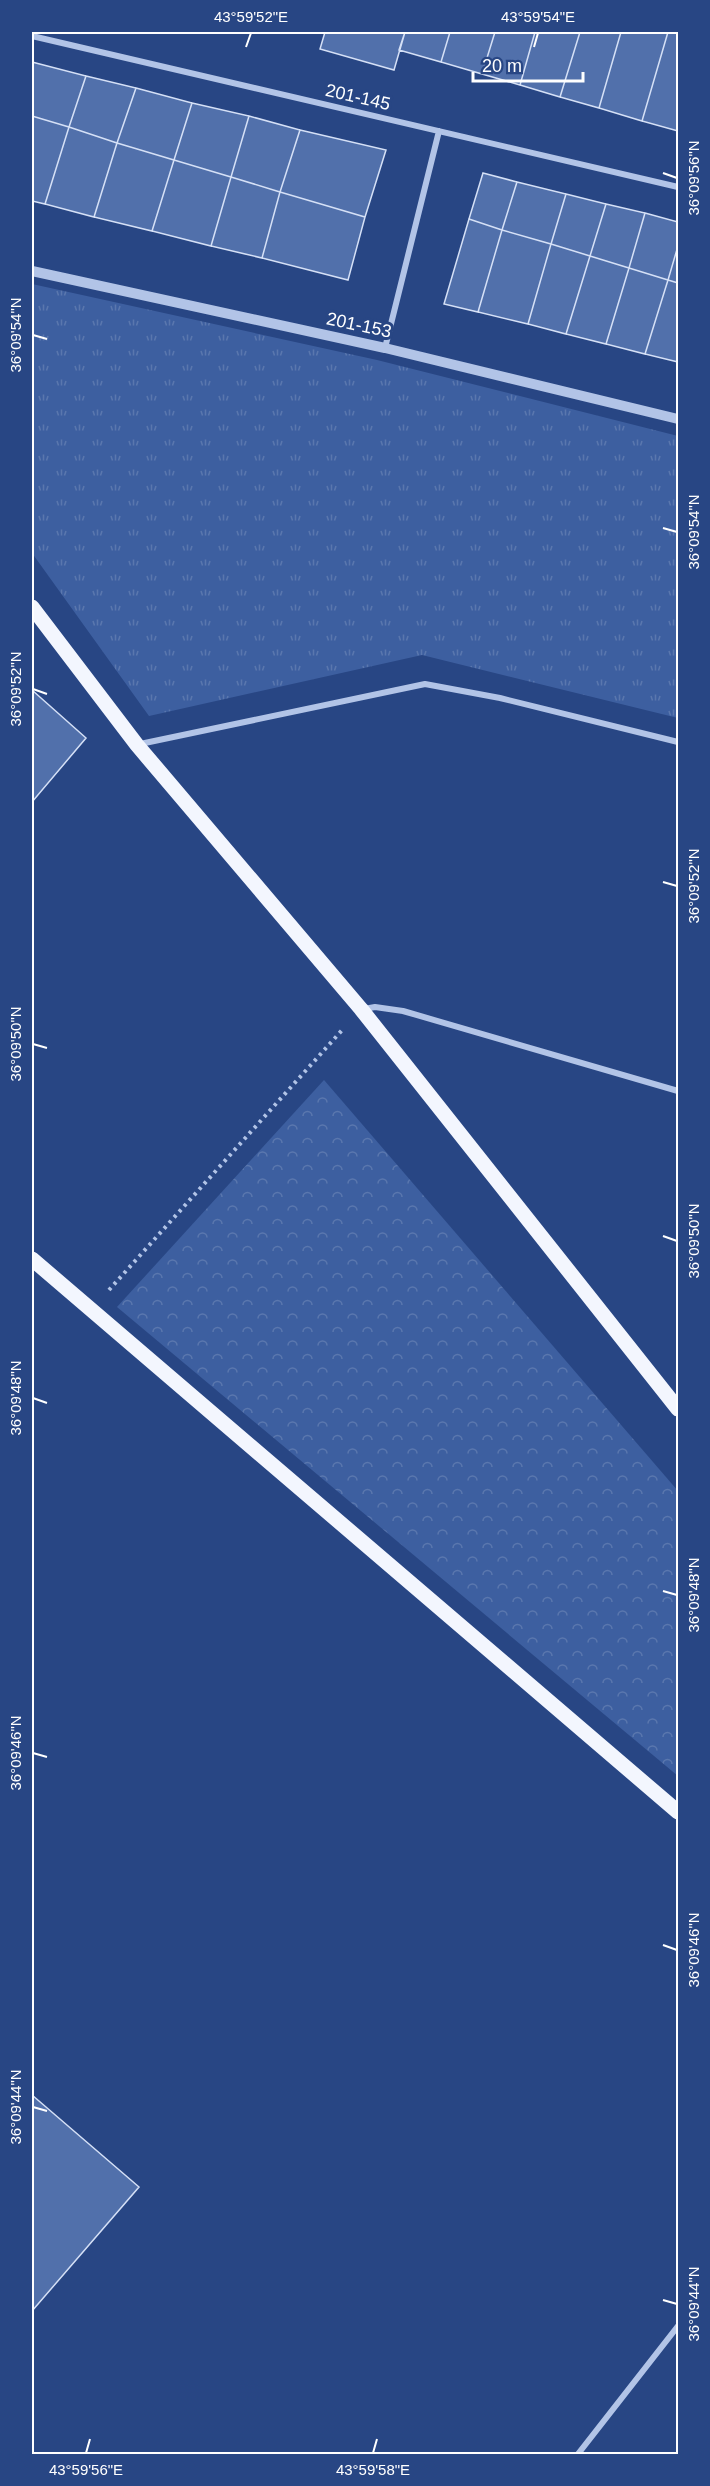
<svg xmlns="http://www.w3.org/2000/svg" width="710" height="2486" viewBox="0 0 710 2486" font-family="Helvetica,sans-serif">
  <defs>
    <pattern id="grass-tufts" width="24" height="20" patternUnits="userSpaceOnUse" patternTransform="scale(1.5)"><rect width="24" height="20" fill="#3d5fa0"/><path d="M3 7l-1-3M5 7V3M7 7l1-3M15 17l-1-3M17 17v-4M19 17l1-3" fill="none" stroke="#5a77ae"/></pattern>
    <pattern id="park-crowns" width="20" height="18" patternUnits="userSpaceOnUse" patternTransform="scale(1.5)"><rect width="20" height="18" fill="#3d5fa0"/><path d="M2 6a3 3 0 1 1 6 0M12 15a3 3 0 1 1 6 0" fill="none" stroke="#5a77ae"/></pattern>
  </defs>
  <rect width="100%" height="100%" fill="#284684"/>
  <path fill="url(#grass-tufts)" d="M32,284L377,360L678,436V718L422,655L149,716L32,553Z"/>
  <path fill="url(#park-crowns)" d="M324,1080L678,1491V1776L117,1307Z"/>
  <path fill="#5170ab" stroke="#d5e0f6" stroke-width="1.5" d="M325,32H405L394,70L320,49Z
    M405,32H450L441,62L399,50Z
    M450,32H495L482,74L441,62Z
    M495,32H535L520,85L482,74Z
    M535,32H580L560,97L520,85Z
    M580,32H621L599,108L560,97Z
    M621,32H668L642,121L599,108Z
    M668,32H678V131L642,121Z
    M32,62L86,76L69,127L32,116Z
    M86,76L136,88L117,143L69,127Z
    M136,88L192,103L174,160L117,143Z
    M192,103L249,116L231,177L174,160Z
    M32,116L69,127L45,204L32,201Z
    M249,116L300,130L280,192L231,177Z
    M69,127L117,143L94,217L45,204Z
    M300,130L386,150L365,217L280,192Z
    M117,143L174,160L152,231L94,217Z
    M174,160L231,177L211,246L152,231Z
    M483,173L517,182L502,230L469,219Z
    M231,177L280,192L262,258L211,246Z
    M517,182L566,194L551,244L502,230Z
    M280,192L365,217L348,280L262,258Z
    M566,194L606,204L590,256L551,244Z
    M606,204L645,213L629,268L590,256Z
    M645,213L678,222V246L668,280L629,268Z
    M469,219L502,230L478,312L444,304Z
    M502,230L551,244L528,324L478,312Z
    M551,244L590,256L566,334L528,324Z
    M678,246V283L668,280Z
    M590,256L629,268L606,344L566,334Z
    M629,268L668,280L645,354L606,344Z
    M668,280L678,283V362L645,354Z
    M32,690L86,738L32,802Z
    M32,2095L139,2187L32,2311Z"/>
  <g fill="none" stroke-linecap="round" stroke-linejoin="round">
    <path stroke="#b2c4e7" stroke-width="4" stroke-dasharray="3 4.5" stroke-linecap="butt" d="M109,1290L344,1028"/>
    <path stroke="#b2c4e7" stroke-width="6" d="M32,36L678,187
      M385,348L439,131
      M140,744L425,684L500,698L678,742
      M364,1009L375,1007L403,1011L678,1091
      M578,2454L678,2326"/>
    <path stroke="#b2c4e7" stroke-width="10" d="M32,271L385,348L678,419"/>
    <path stroke="#f3f6fe" stroke-width="15" d="M32,607L137,745L361,1009L678,1409
      M32,1259L678,1812"/>
  </g>
  <path fill="none" stroke="#fff" stroke-width="2" d="M246,47L251,33M534,47L538,33M663,173L677,178M33,335L47,339M663,528L677,532M33,689L47,694M663,882L677,886M33,1044L47,1048M663,1236L677,1241M33,1398L47,1403M663,1591L677,1595M33,1753L47,1757M663,1945L677,1950M33,2107L47,2111M663,2300L677,2304M86,2453L90,2439M373,2453L377,2439"/>
  <g text-anchor="middle" dominant-baseline="central" stroke-width="6" stroke-linejoin="round" paint-order="stroke">
    <g font-size="18" fill="#fff" stroke="#284684">
      <text transform="translate(358 97) rotate(13)">201-145</text>
      <text transform="translate(359 325) rotate(12)">201-153</text>
    </g>
  </g>
  <rect width="710" height="2486" fill="none" stroke="#284684" stroke-width="66"/>
  <path d="M473 72v9h110v-9" fill="none" stroke="#ffffff" stroke-width="3"/>
  <text x="482" y="72" font-size="18" fill="#ffffff" stroke="#284684" stroke-width="4.5" paint-order="stroke">20 m</text>
  <rect x="33" y="33" width="644" height="2420" fill="none" stroke="#fff" stroke-width="2"/>
  <g font-size="15" text-anchor="middle" fill="#fff">
    <text x="251" y="22">43°59'52"E</text>
    <text x="538" y="22">43°59'54"E</text>
    <text transform="translate(694 178) rotate(-90)" y="5">36°09'56"N</text>
    <text transform="translate(16 335) rotate(-90)" y="5">36°09'54"N</text>
    <text transform="translate(694 532) rotate(-90)" y="5">36°09'54"N</text>
    <text transform="translate(16 689) rotate(-90)" y="5">36°09'52"N</text>
    <text transform="translate(694 886) rotate(-90)" y="5">36°09'52"N</text>
    <text transform="translate(16 1044) rotate(-90)" y="5">36°09'50"N</text>
    <text transform="translate(694 1241) rotate(-90)" y="5">36°09'50"N</text>
    <text transform="translate(16 1398) rotate(-90)" y="5">36°09'48"N</text>
    <text transform="translate(694 1595) rotate(-90)" y="5">36°09'48"N</text>
    <text transform="translate(16 1753) rotate(-90)" y="5">36°09'46"N</text>
    <text transform="translate(694 1950) rotate(-90)" y="5">36°09'46"N</text>
    <text transform="translate(16 2107) rotate(-90)" y="5">36°09'44"N</text>
    <text transform="translate(694 2304) rotate(-90)" y="5">36°09'44"N</text>
    <text x="86" y="2475">43°59'56"E</text>
    <text x="373" y="2475">43°59'58"E</text>
  </g>
</svg>
